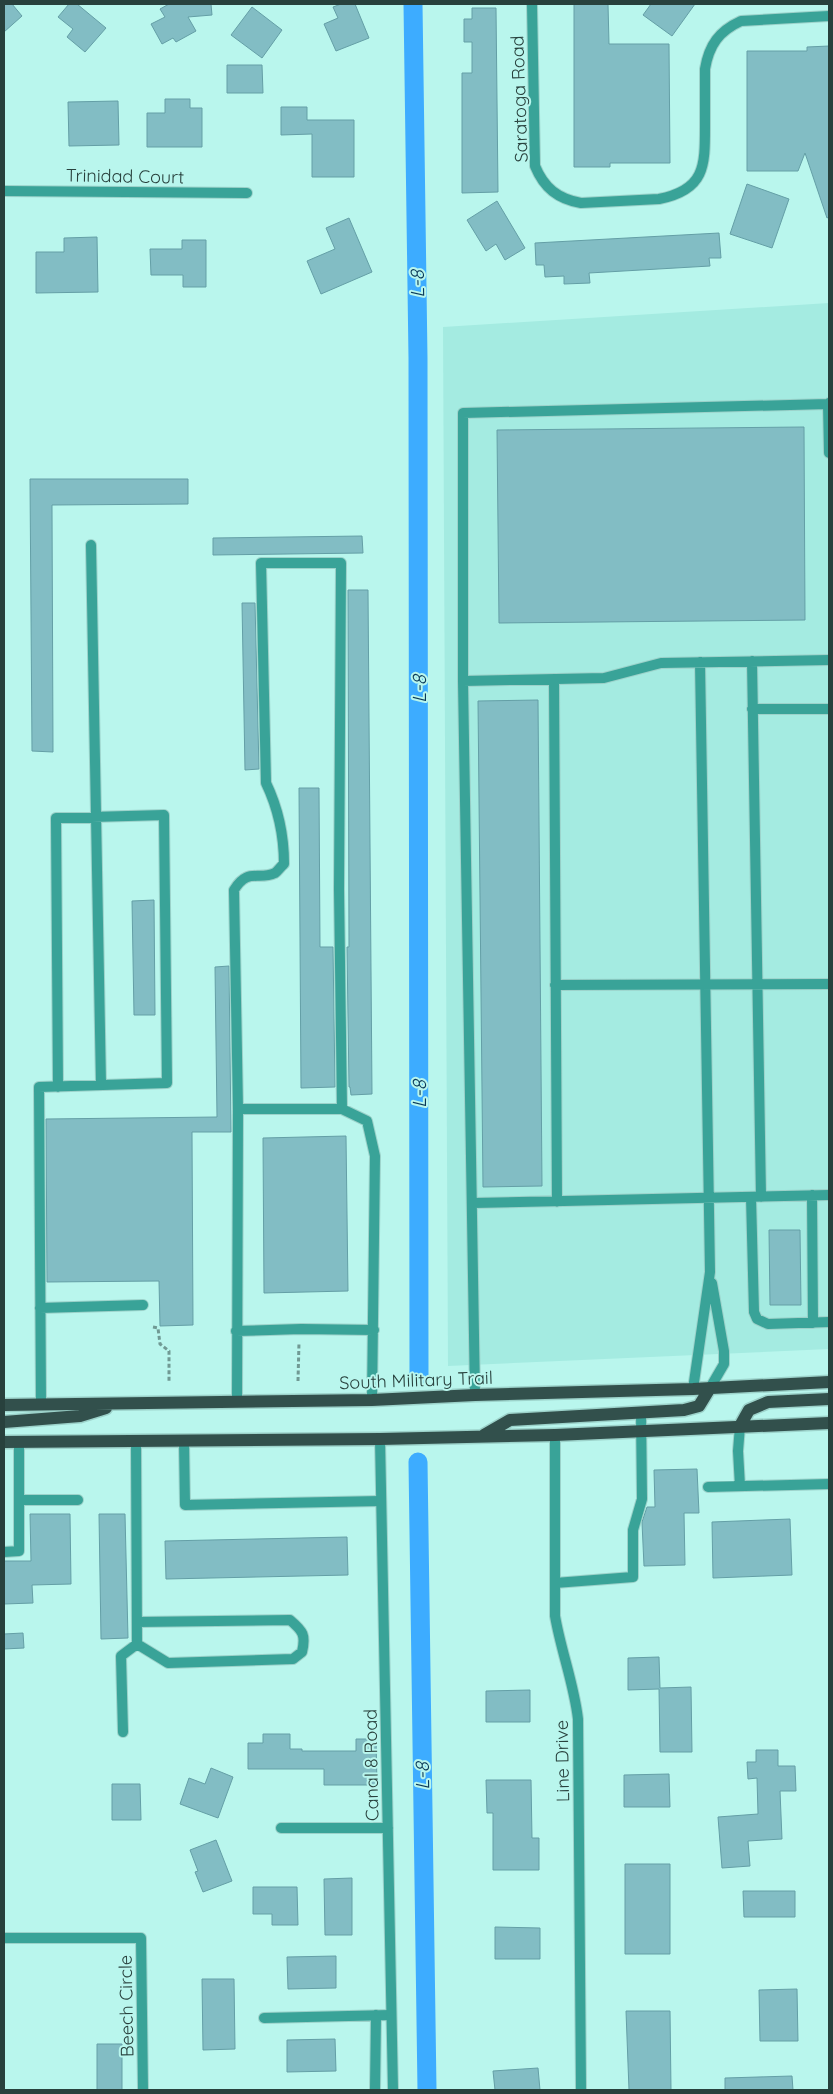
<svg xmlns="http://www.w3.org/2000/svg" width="833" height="2094" viewBox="0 0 833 2094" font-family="Quicksand,sans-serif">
  <rect width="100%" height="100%" fill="#b9f6ed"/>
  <path fill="#a4ebe1" d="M829,303V1349L448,1366L443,327Z"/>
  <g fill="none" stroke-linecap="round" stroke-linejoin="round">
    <path stroke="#3dacff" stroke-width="19" d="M413,4L418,358L419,1375
      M418,1462L427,2090"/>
  </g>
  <path fill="#82bdc4" stroke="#649fa6" d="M4,4H12L22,16L4,32Z
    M69,4H77L106,28L85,52L67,37L73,29L58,17Z
    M169,4H211L212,15L188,17L196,31L176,42L173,38L162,44L151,24L165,17L160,9Z
    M341,4H355L369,38L336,51L324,24L338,18L333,7Z
    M574,4H608L609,44H669L670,163H610V167H574Z
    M651,4H695L672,36L643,15Z
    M252,7L282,30L262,58L231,35Z
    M472,8H496L498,192L462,193V73H472V42H464V19H472Z
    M829,46V217L827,218L805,153L798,171H747V51H807V47Z
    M227,65H262L263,93H227Z
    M165,99H190V108H202V147H147V113H165Z
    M118,101L119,145L69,146L68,102Z
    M281,107H307V120H354V177H312V134L281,135Z
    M747,184L789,199L772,248L730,234Z
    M497,201L525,248L505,260L496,244L486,251L467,220Z
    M349,218L372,272L321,294L307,261L335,249L326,228Z
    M719,233L721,258H709L710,266L589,273L590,283L564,284V276L545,277L544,265H536L535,243Z
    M97,237L98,292L36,293V252H64V238Z
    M182,240H206V287H183V275H151L150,249H182Z
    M804,427L805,620L499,623L497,430Z
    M30,479H188V504L52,505L53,752L32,751Z
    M362,536L363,553L213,555V538Z
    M348,590H368L372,1094L351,1095L350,1087H349L347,947H349Z
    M242,603H255L259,769L245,770Z
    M538,700L542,1186L483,1187L478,701Z
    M299,788H319L320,947H333L335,1087L301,1088Z
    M154,900L155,1015H134L132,901Z
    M229,966L231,1132H192L193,1325L160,1326L159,1281L47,1282L46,1119L217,1117L215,967Z
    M346,1136L348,1291L264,1293L263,1138Z
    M769,1230H800L801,1305H770Z
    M697,1469L699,1513H684L685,1565L644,1566L642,1522L647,1507H655L654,1470Z
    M30,1514H70L71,1584L32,1585L33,1603L4,1604V1561H31Z
    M99,1514H125L128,1638L101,1639Z
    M790,1519L792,1575L713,1578L712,1522Z
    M347,1537L348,1575L166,1579L165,1541Z
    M23,1633L24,1648L4,1649V1634Z
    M659,1657L660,1688L691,1687L692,1752H660L659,1689L628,1690V1658Z
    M530,1690V1722H486V1691Z
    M263,1734H290V1749H302V1751H356V1739H376L377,1785H324V1769H248V1743H263Z
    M756,1750H778V1766H795L796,1791H780L782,1839L748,1841L750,1866L722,1868L718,1817L758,1814L757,1778L748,1779L747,1762H756Z
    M211,1768L233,1777L218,1818L180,1804L189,1778L205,1784Z
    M669,1774L670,1807H624V1775Z
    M486,1780H531L532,1838H539V1870H493V1813H487Z
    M112,1784H140L141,1820H112Z
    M216,1840L232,1881L203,1892L195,1872L198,1871L190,1850Z
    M625,1864H670V1954H625Z
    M352,1878V1935H325L324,1879Z
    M253,1887H297L298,1925H272V1914H253Z
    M743,1891H795V1917H744Z
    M495,1927L540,1928V1959H495Z
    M336,1956V1988L288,1989L287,1957Z
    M202,1979H234L235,2049L203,2050Z
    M797,1989L798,2041H760L759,1990Z
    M626,2011H670L671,2090H629Z
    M335,2039L336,2071L287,2072V2040Z
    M97,2044H122V2090H97Z
    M538,2068L540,2090H495L493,2071Z
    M792,2076L793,2090H725V2078Z"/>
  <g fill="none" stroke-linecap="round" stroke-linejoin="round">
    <defs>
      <path id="service" d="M829,403L828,404L829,453
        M91,545L101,1085
        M752,661L761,1197
        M554,679L557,1202
        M463,681L604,678L661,663L829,660
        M752,709H829
        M555,985L829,984
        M238,1109H342
        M812,1195L813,1323
        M751,1197L754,1312L757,1319L768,1324L829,1322
        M473,1203L829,1195
        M40,1308L143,1305
        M236,1331L301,1329L374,1330
        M710,1388L724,1364V1351L712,1283
        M693,1389L710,1272L700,662
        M475,1395L463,681V413L828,404
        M237,1402L238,1109L234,890C248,867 258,881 275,873C278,871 281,866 284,864C284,836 278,808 266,783L261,563H341L339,889L342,1109L367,1121L375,1156L372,1400
        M41,1404L39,1087L167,1083L164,815L56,818L58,1087
        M184,1441L185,1505L381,1501
        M740,1486L738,1451L740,1426
        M708,1487L829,1484
        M19,1500H78
        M4,1552L19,1551V1442
        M555,1583L633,1577V1530L642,1499L641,1413
        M137,1622L290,1620C303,1631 306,1635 302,1652L293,1659L168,1663L137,1644
        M123,1732L121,1656L137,1644L136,1441
        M264,2018L391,2015
        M375,2090L376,2015"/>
      <path id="minor" d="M532,4L535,166C544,188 558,199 581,203L659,199C705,190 705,166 705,127C705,108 705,89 705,69C709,45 719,31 741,21L829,16
        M4,191L247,193
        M555,1435V1616C561,1651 574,1684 578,1719L581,2090
        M380,1439L393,2090
        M281,1828H388
        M4,1938H141L143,2090"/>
      <path id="primary" d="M4,1405L372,1400L475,1395L693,1389L829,1382
        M4,1422L80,1416L106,1408
        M740,1426L749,1410L768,1402L829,1399
        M484,1435L510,1420L684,1410L699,1406L710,1388
        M4,1442L380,1439L555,1435L829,1423"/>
    </defs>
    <use href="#service" stroke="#9cd2ca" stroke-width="12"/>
    <use href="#minor" stroke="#9cd2ca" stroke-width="12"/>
    <use href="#primary" stroke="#9cd2ca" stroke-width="15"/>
    <path stroke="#709a94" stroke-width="3" stroke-dasharray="4 2.5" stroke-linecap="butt" d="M153,1327L158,1328L160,1344L169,1351V1382
      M298,1381L299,1342"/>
    <use href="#service" stroke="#39a398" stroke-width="10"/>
    <use href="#minor" stroke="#39a398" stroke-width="10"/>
    <use href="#primary" stroke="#32504c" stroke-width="12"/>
  </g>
  <g text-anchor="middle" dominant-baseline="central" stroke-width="4" stroke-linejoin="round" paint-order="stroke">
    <g font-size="18" fill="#28413d" stroke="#b9f6ed">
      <text transform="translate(519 99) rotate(-92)">Saratoga Road</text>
      <text transform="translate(125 176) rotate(1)">Trinidad Court</text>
      <text transform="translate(416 1380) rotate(-2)">South Military Trail</text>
      <text transform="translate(562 1761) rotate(-91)">Line Drive</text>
      <text transform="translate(371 1765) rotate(-91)">Canal 8 Road</text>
      <text transform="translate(126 2006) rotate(-91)">Beech Circle</text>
    </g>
    <g font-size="19" font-style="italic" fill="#093757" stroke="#b9f6ed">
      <text transform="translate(417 284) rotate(-91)">L-8</text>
      <text transform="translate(419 689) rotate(-90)">L-8</text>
      <text transform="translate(419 1094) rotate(-90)">L-8</text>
      <text transform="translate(422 1776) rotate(-91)">L-8</text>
    </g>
  </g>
  <rect width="833" height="2094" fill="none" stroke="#28413d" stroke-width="10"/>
</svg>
